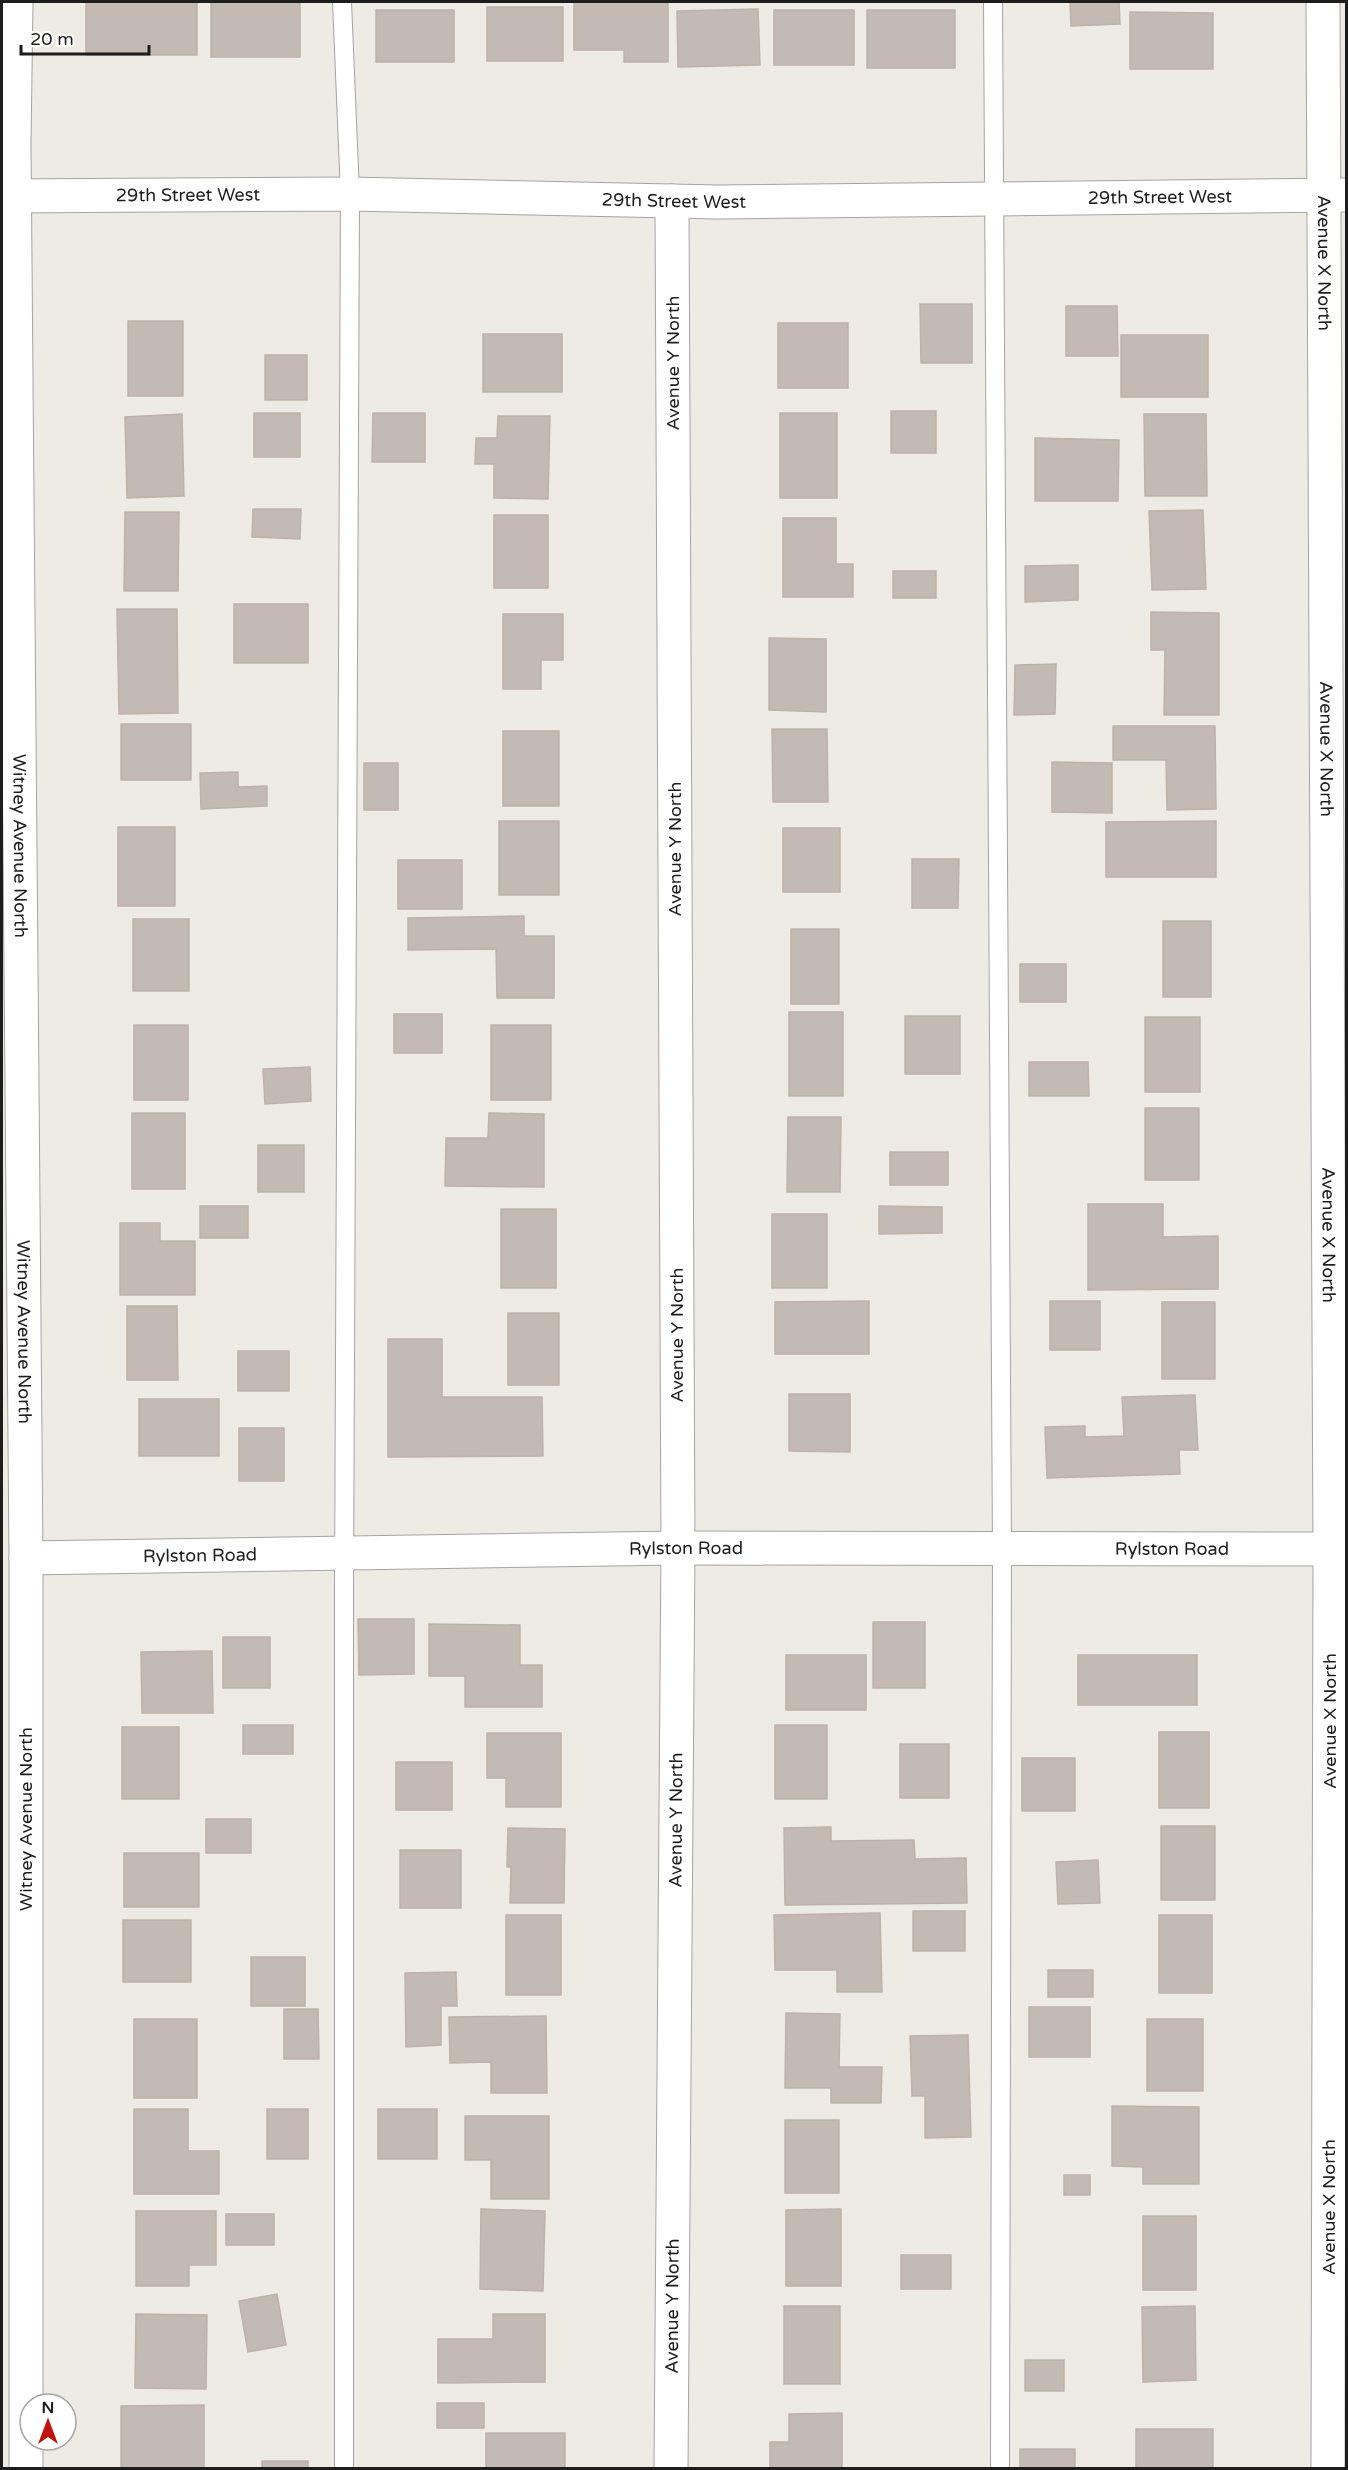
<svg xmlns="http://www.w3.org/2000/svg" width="1348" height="2470" viewBox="0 0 1348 2470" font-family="'Varela Round',sans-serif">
  <rect width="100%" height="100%" fill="#eeebe4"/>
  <path fill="#c2bab3" stroke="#bfb2a7" stroke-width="1.5" d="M86,2H197V55H86Z
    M211,2H300V57H211Z
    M574,2H668V62H624V50H574Z
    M1070,2H1119L1120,24L1071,26Z
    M487,7H563V61H487Z
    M758,9L760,65L678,67L677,11Z
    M376,10H454V62H376Z
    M774,10H854V65H774Z
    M867,10H955V68H867Z
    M1130,12L1213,13V69H1130Z
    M920,304H972V363H921Z
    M1066,306H1117L1118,356H1066Z
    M128,321H183V396H128Z
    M778,323H848V388H778Z
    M483,334H562V392H483Z
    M1121,335H1208V397H1121Z
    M265,355H307V400H265Z
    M891,411H936V453H891Z
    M254,413H300V457H254Z
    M373,413H425V462H372Z
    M780,413H837V498H780Z
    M182,414L184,496L127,498L125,417Z
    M1144,414H1206L1207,496H1145Z
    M498,416H550L548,499L494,498V464H475L476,438H497Z
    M1035,438L1119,440L1118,501H1035Z
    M253,509H301L300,539L252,537Z
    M1203,510L1206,589L1152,590L1149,511Z
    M125,512H179L178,591H124Z
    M494,515H548V588H494Z
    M783,518H836V564H853V597H783Z
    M1078,565V600L1025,602V566Z
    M893,571H936V598H893Z
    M234,604H308V663H234Z
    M117,609H177L178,713L119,714Z
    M1151,612L1219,613V715H1164L1165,650H1151Z
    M503,614H563V660H541V689H503Z
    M769,638L826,639V712L769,710Z
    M1056,664L1055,714L1014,715L1015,665Z
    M121,724H191V780H121Z
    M1113,726H1215L1216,809L1167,810L1166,760H1113Z
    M772,729H827L828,802H773Z
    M503,731H559V806H503Z
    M1052,762L1112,763V813L1052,812Z
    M364,763H398V810H364Z
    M238,772V787L267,786V806L201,809L200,773Z
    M499,821H559V895H499Z
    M1216,821V877H1106V822Z
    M118,827H175V906H118Z
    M783,828H840V892H783Z
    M912,859H959L958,908H912Z
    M398,860H462V909H398Z
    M524,916V936H554V998H497L496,949L408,950V918Z
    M133,919H189V991H133Z
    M1163,921H1211V997H1163Z
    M791,929H839V1004H791Z
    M1020,964H1066V1002H1020Z
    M789,1012H843V1096H789Z
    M394,1014H442V1053H394Z
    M905,1016H960V1074H905Z
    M1145,1017H1200V1092H1145Z
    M134,1025H188V1100H134Z
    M491,1025H551V1100H491Z
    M1029,1062H1088L1089,1096H1029Z
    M310,1067L311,1101L265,1104L263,1069Z
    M1145,1108H1199V1180H1145Z
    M132,1113H185V1189H132Z
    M489,1113L544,1114V1187L445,1186L446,1138H488Z
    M788,1117H841L840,1192H787Z
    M258,1145H304V1192H258Z
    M890,1152H948V1185H890Z
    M1088,1204H1163V1237L1218,1236V1289L1088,1290Z
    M200,1206H248V1238H200Z
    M879,1206L942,1207V1233L879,1234Z
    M501,1209H556V1288H501Z
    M772,1214H827V1288H772Z
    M120,1223H160V1241H195V1295H120Z
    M869,1301V1354H775V1302Z
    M1050,1301H1100V1350H1050Z
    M1162,1302H1215V1379H1162Z
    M127,1306H177L178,1380H127Z
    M508,1313H559V1385H508Z
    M388,1339H442V1397H542L543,1456L388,1457Z
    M238,1351H289V1391H238Z
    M789,1394H850V1452L789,1451Z
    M1195,1395L1198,1450H1179L1180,1474L1047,1478L1045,1427L1085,1426V1437L1124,1436L1122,1397Z
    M139,1399H219V1456H139Z
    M239,1428H284V1481H239Z
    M358,1619H414V1674L359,1675Z
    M873,1622H925V1688H873Z
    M429,1624L520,1625V1665H542V1707H465V1676H429Z
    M223,1637H270V1688H223Z
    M212,1651L213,1713H142L141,1652Z
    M786,1655H866V1710H786Z
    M1078,1655H1197V1705H1078Z
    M243,1725H293V1754H243Z
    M775,1725H827V1799H775Z
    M122,1727H179V1799H122Z
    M1159,1732H1209V1808H1159Z
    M487,1733H561V1807H506V1778H487Z
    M900,1744H949V1798H900Z
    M1022,1758H1075V1811H1022Z
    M396,1762H452V1810H396Z
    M206,1819H251V1853H206Z
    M1161,1826H1215V1900H1161Z
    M831,1827V1841L914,1840L915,1859L966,1858L967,1903L785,1905L784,1828Z
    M508,1828L565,1829L564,1903H510L511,1867H507Z
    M400,1850H461V1908H400Z
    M124,1853H199V1907H124Z
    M1098,1860L1100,1903L1058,1904L1056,1862Z
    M913,1911H965V1951H913Z
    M880,1913L882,1992H837V1970H775L774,1915Z
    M506,1915H561V1995H506Z
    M1159,1915H1212V1993H1159Z
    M123,1920H191V1982H123Z
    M251,1957H305V2006H251Z
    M1048,1970H1093V1997H1048Z
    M456,1972L457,2006H441V2045L406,2047L405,1973Z
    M1029,2007H1090V2057H1029Z
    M284,2009H318L319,2059H284Z
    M786,2013L840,2014L839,2067H882L881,2103H831V2088H785Z
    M546,2016L547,2093H491V2062L450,2063L449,2017Z
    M134,2019H197V2098H134Z
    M1147,2019H1203V2091H1147Z
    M968,2035L971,2137L925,2138V2096H912L910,2036Z
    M1112,2106L1199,2107V2184H1143V2167L1112,2166Z
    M134,2109H188V2151H219V2194H134Z
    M267,2109H308V2159H267Z
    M378,2109H437V2159H378Z
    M465,2116H549V2199H491V2160H465Z
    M785,2120H839V2193H785Z
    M1064,2175H1090V2195H1064Z
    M481,2209L545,2211L543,2291L480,2289Z
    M841,2209V2286H786V2210Z
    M136,2211H216V2265H189V2286H136Z
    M226,2214H274V2245H226Z
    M1143,2216H1196V2290H1143Z
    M901,2255H951V2289H901Z
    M277,2294L286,2345L248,2352L239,2301Z
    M784,2306H840V2384H784Z
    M1195,2306L1196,2380L1143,2382L1142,2307Z
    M136,2314L207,2315L206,2389L135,2388Z
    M493,2314H545V2382L438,2383V2339H493Z
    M1025,2360H1064V2391H1025Z
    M437,2403H484V2428H437Z
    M204,2405V2468H121V2406Z
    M842,2413V2468H770V2442H789V2414Z
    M1136,2429H1213V2468H1136Z
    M486,2433H565V2468H486Z
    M1020,2449H1075V2468H1020Z
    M262,2461H308V2468H262Z"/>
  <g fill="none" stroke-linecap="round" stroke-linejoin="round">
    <defs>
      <path id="service" d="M342,2L350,194L344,1591V2468
        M993,2L1002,1549L1000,2468"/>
      <g id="minor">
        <path id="s1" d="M16,2L14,144L26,1558V2468"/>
        <path id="s2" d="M1323,2L1330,1549L1328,2468"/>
        <path id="s3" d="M2,196L350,194L718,202L1346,195"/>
        <path id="s4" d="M26,1558L678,1548L1346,1549"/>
        <path id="s5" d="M671,2468L678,1548L672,201"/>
      </g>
    </defs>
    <use href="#service" stroke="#a4a4a4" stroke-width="20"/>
    <use href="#minor" stroke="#a4a4a4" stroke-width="35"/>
    <use href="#service" stroke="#fff" stroke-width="18"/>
    <use href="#minor" stroke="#fff" stroke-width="33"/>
  </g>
  <g text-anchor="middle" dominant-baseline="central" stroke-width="6" stroke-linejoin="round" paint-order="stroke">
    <g font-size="18" fill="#1d1d1d" stroke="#fff">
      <text stroke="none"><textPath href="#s3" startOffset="186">29th Street West</textPath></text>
      <text stroke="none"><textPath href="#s3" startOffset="1158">29th Street West</textPath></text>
      <text stroke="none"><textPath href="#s3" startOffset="672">29th Street West</textPath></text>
      <text stroke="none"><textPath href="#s2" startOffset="261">Avenue X North</textPath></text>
      <text transform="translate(673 363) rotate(-90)">Avenue Y North</text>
      <text stroke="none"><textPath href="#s2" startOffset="747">Avenue X North</textPath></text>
      <text stroke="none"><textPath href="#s1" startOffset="844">Witney Avenue North</textPath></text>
      <text transform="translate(675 849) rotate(-90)">Avenue Y North</text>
      <text stroke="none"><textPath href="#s2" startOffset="1233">Avenue X North</textPath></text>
      <text stroke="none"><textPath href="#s1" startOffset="1330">Witney Avenue North</textPath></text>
      <text transform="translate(677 1335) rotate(-90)">Avenue Y North</text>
      <text stroke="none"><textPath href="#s4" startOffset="1146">Rylston Road</textPath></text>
      <text stroke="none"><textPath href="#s4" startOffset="660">Rylston Road</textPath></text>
      <text stroke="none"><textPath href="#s4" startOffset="174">Rylston Road</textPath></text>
      <text transform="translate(1330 1721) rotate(-90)">Avenue X North</text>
      <text transform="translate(26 1819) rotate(-90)">Witney Avenue North</text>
      <text stroke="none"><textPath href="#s5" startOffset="648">Avenue Y North</textPath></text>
      <text transform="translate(1329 2207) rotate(-90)">Avenue X North</text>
      <text stroke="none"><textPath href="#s5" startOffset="162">Avenue Y North</textPath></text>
    </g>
  </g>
  <rect width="1348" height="2470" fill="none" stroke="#1d1d1d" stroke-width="6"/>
  <g transform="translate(48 2422)"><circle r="28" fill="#ffffff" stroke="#a5a5a5" stroke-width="1.5"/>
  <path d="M0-4.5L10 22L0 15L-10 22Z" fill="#bf140b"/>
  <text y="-9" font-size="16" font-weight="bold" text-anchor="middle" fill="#1d1d1d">N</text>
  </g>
  <path d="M21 45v9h128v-9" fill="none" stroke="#1d1d1d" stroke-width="3"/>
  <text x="30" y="45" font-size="18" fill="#1d1d1d" stroke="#ffffff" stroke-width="4.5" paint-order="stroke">20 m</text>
</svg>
